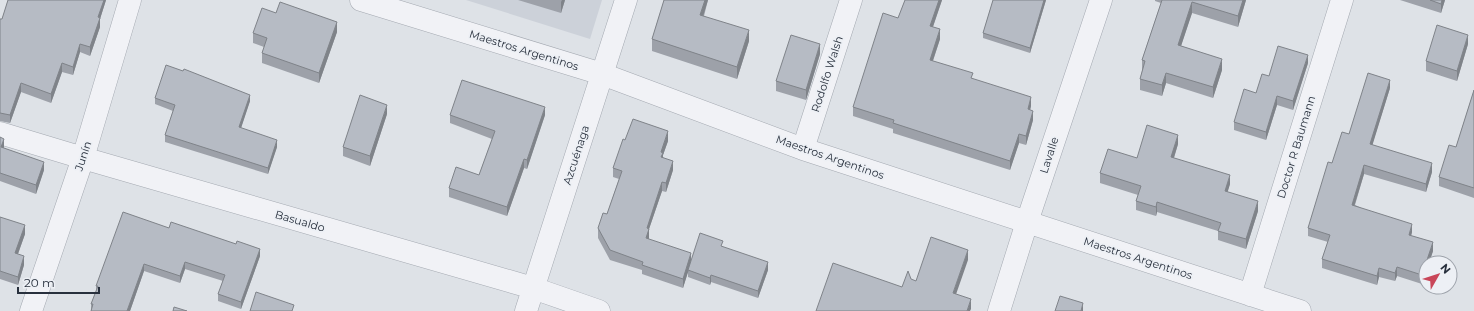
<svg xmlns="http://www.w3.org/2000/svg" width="1474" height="311" viewBox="0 0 1474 311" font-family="Montserrat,sans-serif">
  <rect width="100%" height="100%" fill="#dee2e7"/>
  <path fill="#ccd1d9" d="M466,0H602L590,39Z"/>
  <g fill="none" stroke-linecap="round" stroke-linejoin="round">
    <defs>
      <path id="minor" d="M361,0L602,74L803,149L1300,311
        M0,133L83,158L533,288L599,311
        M803,149L851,0
        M1250,295L1342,0
        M31,311L83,158L130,0
        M526,311L626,0
        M999,311L1027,222L1101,0"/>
    </defs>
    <use href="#minor" stroke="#a4a9b1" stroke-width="23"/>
    <use href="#minor" stroke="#f1f2f6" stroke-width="22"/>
  </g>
  <path fill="#9da1a9" d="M8,0H106L100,19V27L90,56L80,52L73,75L62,72L51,103L21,92L10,123L0,121V19H2Z
    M518,0H565L561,13Z
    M664,0H708L704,16L749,41L737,79L652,51V39Z
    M905,0H942L933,27L940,39L933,61L1031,106L1030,110L1033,120L1026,145L1019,143L1010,170L893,133V129L853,116V107L898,18Z
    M993,0H1046L1030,53L983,38V33Z
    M1155,0H1246L1238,27L1192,13L1181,46L1222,70L1213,98L1166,83L1162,96L1140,90V79L1142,71V60L1161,3L1155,1Z
    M1400,0H1445L1441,13Z
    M337,32L319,83L262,63V53L264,47L253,43V33Z
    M1468,44L1457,81L1426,71V61Z
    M820,54L806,100L776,91V81Z
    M1308,63L1293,110L1277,105L1266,140L1234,130V122L1256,93L1269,76Z
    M1390,88L1372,145L1432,172L1426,192L1364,174L1355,205L1412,232L1411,236L1433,251L1429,263H1426V272L1422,284L1397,276L1395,281L1379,277L1377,285L1322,268V259L1328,242L1308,236V228L1332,163L1349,134Z
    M1474,90V198L1439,186V177L1456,147Z
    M155,98L250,101L241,128L277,147L268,174L165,142V135L173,111L155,104Z
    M387,114L370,166L343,156V147Z
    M450,115H545L527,169L524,168L507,216L449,197V188L479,175L492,139L450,123Z
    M0,137L4,147V148L44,170L36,194L0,181Z
    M625,140L668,141L663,155V157L673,170L666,192L662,191L649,229V239L691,261L723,247L768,270L758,298L711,282L710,285L688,277V271L683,288L642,274V270L610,260L598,238V228L607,214L619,179L613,177V168Z
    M1178,144L1174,158L1230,184L1227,192L1258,211L1246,249L1218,240V231L1157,212L1156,216L1136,210V201L1138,195L1100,183V173L1137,158Z
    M0,217L25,234L18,254L24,265L18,285L0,279Z
    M169,228L260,256L241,309L218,301V294L223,281L185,269L180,283L144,271L130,311H91V304L96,291V286Z"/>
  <path fill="#7f8389" d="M104,0H106L100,19V27L90,56V47L98,17Z
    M562,0H565L561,13V2Z
    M705,0H708L700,26V15Z
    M939,0H942L930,35V26Z
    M1044,0H1046L1030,53V48Z
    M1243,0H1246L1238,27V16Z
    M1442,0H1445L1441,13V4Z
    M1192,2V13L1178,55V45Z
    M337,22V32L319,83V73Z
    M940,29V39L930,69V60Z
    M749,30V41L737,79V67Z
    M1468,35V44L1457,81V71Z
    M80,44V52L73,75V67Z
    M820,44V54L806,100V90Z
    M1308,55V63L1293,110V101Z
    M1222,59V70L1213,98V87Z
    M62,63V72L51,103V94Z
    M1166,73V83L1162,96V85Z
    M1390,80V88L1370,153V144Z
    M21,83V92L10,123V115Z
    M250,95V101L239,134V127Z
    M1277,96V105L1266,140V132Z
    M1031,97V106L1028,118V109Z
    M387,105V114L370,166V156Z
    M545,107V115L527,169V160Z
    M1033,111V120L1026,145V136Z
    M668,131V141L663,155V162L661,166V152Z
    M1019,134V143L1010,170V161Z
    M1178,135V144L1171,167V157Z
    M4,139V147L1,156V147Z
    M277,140V147L268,174V168Z
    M524,159V168L507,216V207Z
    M673,161V170L666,192V183Z
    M44,162V170L36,194V185Z
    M1432,163V172L1426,192V184Z
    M1364,165V174L1352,213V205Z
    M1230,175V184L1225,201V191Z
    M662,182V191L649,229V238L646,247L647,228Z
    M1258,201V211L1246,249V239Z
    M1157,202V212L1156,216V207Z
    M1412,224V232L1409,243V235Z
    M25,225V234L15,262V253Z
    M1433,242V251L1429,263H1426Z
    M260,249V256L241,309V302Z
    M968,250V260L953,303V293Z
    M691,253V263L683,288V279Z
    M24,256V265L18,285V277Z
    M185,262V269L180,283V276Z
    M768,262V270L758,298V291Z
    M1426,263V272L1422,284V275Z
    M144,264V271L130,311H127Z
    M1397,267V276L1395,281V273Z
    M1379,268V277L1377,285V276Z
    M711,275V282L710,285V278Z
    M971,299V309L970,311H967Z
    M1083,303V311H1081Z"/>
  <path fill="#b6bbc4" stroke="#7f8389" d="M8,0H104L98,17L100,18L90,47L80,44L73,67L62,63L51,94L21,83L10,115L0,113V19H2Z
    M664,0H705L700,15L749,30L737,67L652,39Z
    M905,0H939L930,26L940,29L930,60L973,73L971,78L1031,97L1028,109L1033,111L1026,136L1019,134L1010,161L893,123L894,120L853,107L883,13L898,18Z
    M993,0H1044L1030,48L983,33Z
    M1162,0H1243L1238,16L1192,2L1178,45L1222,59L1213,87L1166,73L1162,85L1140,79L1145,61L1142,60Z
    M1430,0H1442L1441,4Z
    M280,2L337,22L319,73L262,53L267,38L253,33L262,8L276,13Z
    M1437,25L1468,35L1457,71L1426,61Z
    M791,35L820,44L806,90L776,81Z
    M1278,46L1308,55L1293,101L1277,96L1266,132L1234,122L1244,89L1256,93L1262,74L1269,76Z
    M166,65L183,71L184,69L250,95L239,127L277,140L268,168L165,135L175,105L155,98Z
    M1368,73L1390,80L1370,144L1432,163L1426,184L1364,165L1352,205L1412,224L1409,235L1433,242L1422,275L1397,267L1395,273L1379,268L1377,276L1322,259L1330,235L1308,228L1328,162L1332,163L1342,132L1349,134Z
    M462,80L545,107L527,160L524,159L507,207L449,188L456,167L479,175L495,131L450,115Z
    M1474,90V188L1439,177L1449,145L1456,147Z
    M360,95L387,105L370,156L343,147Z
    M633,119L668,131L661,152L663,153L661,157L673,161L666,183L662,182L647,228L649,229L646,238L691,253L683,279L642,265L643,262L610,250L598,228L603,213L607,214L622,171L613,168L623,139L625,140Z
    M1147,125L1178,135L1171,157L1230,175L1225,191L1258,201L1246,239L1218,231L1221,223L1157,202L1156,207L1136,201L1141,186L1100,173L1108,149L1137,158Z
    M0,137L4,139L1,147L44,162L36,185L0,173Z
    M123,212L169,228L171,222L236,244L237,241L260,249L241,302L218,294L225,275L185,262L180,276L144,264L127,311H91L93,304H91L98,286H96Z
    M0,217L25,225L15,253L24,256L18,277L0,271Z
    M700,233L723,241L721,246L768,262L758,291L711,275L710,278L688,270Z
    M931,237L968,250L953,293L971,299L967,311H816L833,263L902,287L908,271L911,279L916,281Z
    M256,292L294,305L292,311H250Z
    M1060,296L1083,303L1081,311H1055Z
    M174,307L187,311H173Z"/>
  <g text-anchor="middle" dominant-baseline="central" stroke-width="3.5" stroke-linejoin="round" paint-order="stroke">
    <g font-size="11" fill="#28303d" stroke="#edf0f5">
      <text transform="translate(524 50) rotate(17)">Maestros Argentinos</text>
      <text transform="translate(827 74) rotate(-72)">Rodolfo Walsh</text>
      <text transform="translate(1296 147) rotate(-73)">Doctor R Baumann</text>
      <text transform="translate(576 155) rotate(-72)">Azcuénaga</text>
      <text transform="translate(1049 155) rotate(-72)">Lavalle</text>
      <text transform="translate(83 156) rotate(-72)">Junín</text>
      <text transform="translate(830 157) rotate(19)">Maestros Argentinos</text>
      <text transform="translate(300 221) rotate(16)">Basualdo</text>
      <text transform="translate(1138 258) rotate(18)">Maestros Argentinos</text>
    </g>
  </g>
  <g transform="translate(1438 275) rotate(51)"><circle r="19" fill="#edf0f5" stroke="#9ea3ab"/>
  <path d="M0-3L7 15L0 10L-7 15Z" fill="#c94659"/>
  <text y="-6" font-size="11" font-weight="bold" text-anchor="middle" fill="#28303d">N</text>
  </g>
  <path d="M18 287v6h81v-6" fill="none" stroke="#28303d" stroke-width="2"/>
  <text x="24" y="287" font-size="12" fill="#28303d" stroke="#edf0f5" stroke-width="3" paint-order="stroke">20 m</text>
</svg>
